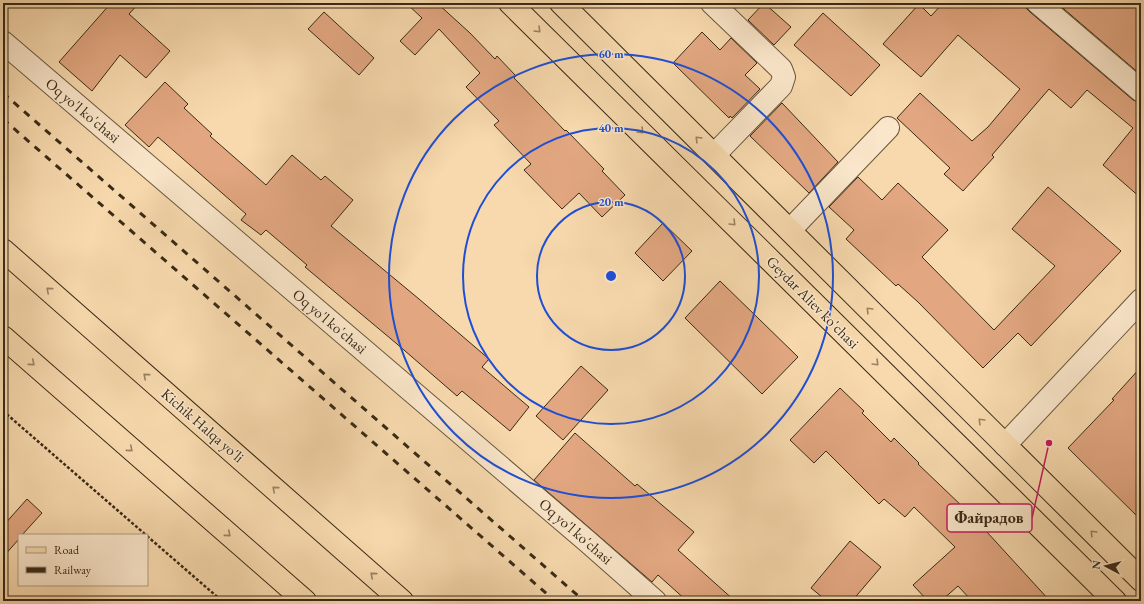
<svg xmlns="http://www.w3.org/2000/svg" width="1144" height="604" viewBox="0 0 1144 604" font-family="'EB Garamond',serif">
  <rect width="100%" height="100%" fill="#f7d9ad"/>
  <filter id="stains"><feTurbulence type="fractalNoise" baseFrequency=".005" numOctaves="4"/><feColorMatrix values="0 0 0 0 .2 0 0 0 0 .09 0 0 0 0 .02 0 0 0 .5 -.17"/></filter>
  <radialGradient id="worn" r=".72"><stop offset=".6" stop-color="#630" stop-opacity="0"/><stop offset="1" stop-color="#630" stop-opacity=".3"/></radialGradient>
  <path fill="#e2a781" stroke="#392a16" d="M111,3H139L129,14L170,51L146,78L120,55L92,91L59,62Z
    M406,3H437L470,33L495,59L497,56L516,76L514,78L565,131L566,130L604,169L602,171L625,195L602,217L579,193L562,209L524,170L531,164L494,125L499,121L466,87L480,73L439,29L415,55L400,41L422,18Z
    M764,3L791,27L774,45L748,20Z
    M943,3H1026V8L1030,12L1133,100L1141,103V198L1103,165L1133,128L1087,90L1071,108L1049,89L992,155L994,157L963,191L944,174L950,168L897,118L920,93L972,141L988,127L1020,89L958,35L921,77L883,44L919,4L931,16Z
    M1057,3H1141V75Z
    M324,12L374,58L359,75L308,29Z
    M823,13L880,65L851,96L794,45Z
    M702,32L720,50L731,38L757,63L745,75L760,89L732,118L730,116L729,118L673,63Z
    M165,82L188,104L184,108L212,134L210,136L266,185L292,155L321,180L325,176L353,200L331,226L419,299L489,359L482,367L529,407L510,431L462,391L457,396L397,344L305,267L307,265L266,230L261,235L241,220L246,214L158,137L149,147L125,125Z
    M782,103L838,162L809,193L750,136Z
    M858,177L882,200L898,183L948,230L922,257L994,330L1055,266L1012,229L1048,187L1121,251L1031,346L1018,333L983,368L918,302L898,284L896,286L846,239L854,230L829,207Z
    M663,223L692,251L663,281L635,253Z
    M720,281L798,357L762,394L685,318Z
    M581,366L608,390L563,440L536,416Z
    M1141,367V520L1068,448L1114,400L1112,399Z
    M840,388L864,411L862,413L891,442L894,438L919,463L918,464L987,530L986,531L1050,601H972L958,586L941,601H928L913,585L955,547L914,507L905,517L884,499L879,504L826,451L814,463L790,440Z
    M575,433L635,486L637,484L694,532L678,550L735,601H687L658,575L652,582L534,480Z
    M27,499L42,513L22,535H19V539L3,557V526Z
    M850,541L881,567L852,601H827L811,588Z"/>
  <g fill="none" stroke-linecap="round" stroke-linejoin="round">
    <defs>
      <path id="minor" d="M712,3L781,69L784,77L781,86L714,155
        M1038,3L1141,91
        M3,42L588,542L655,601
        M790,230L888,128
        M1005,445L1141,300"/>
      <path id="major" d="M510,3L1115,601
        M561,3L1141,580"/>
      <path id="highway" d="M3,250L402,601
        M3,337L305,601"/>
    </defs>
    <use href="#minor" stroke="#68563c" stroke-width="24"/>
    <use href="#major" stroke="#392a16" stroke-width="24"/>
    <use href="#highway" stroke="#392a16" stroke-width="24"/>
    <path stroke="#392a16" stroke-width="2.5" stroke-dasharray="3 2" stroke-linecap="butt" d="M3,411L146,535
      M147,536L222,601"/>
    <use href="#minor" stroke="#fae6ca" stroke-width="22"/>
    <use href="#major" stroke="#f7d9ad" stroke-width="22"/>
    <use href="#highway" stroke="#f7d9ad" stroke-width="22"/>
    <path stroke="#392a16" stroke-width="3" stroke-dasharray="7 7" stroke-linecap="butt" d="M3,93L584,601
      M3,119L555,601"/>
  </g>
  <defs><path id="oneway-chevron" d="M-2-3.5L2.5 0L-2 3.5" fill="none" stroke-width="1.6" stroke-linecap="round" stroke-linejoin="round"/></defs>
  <g stroke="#988262">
    <use href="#oneway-chevron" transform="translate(538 30) rotate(45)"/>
    <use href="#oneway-chevron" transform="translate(641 131) rotate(45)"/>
    <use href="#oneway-chevron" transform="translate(698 139) rotate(-135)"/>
    <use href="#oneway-chevron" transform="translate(733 223) rotate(45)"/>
    <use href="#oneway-chevron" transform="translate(49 290) rotate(-139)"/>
    <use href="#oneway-chevron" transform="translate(869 310) rotate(-135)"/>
    <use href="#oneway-chevron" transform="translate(32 363) rotate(41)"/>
    <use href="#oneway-chevron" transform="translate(876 363) rotate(45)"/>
    <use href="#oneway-chevron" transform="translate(146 376) rotate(-139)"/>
    <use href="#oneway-chevron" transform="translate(981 421) rotate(-135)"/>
    <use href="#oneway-chevron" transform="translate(130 449) rotate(41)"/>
    <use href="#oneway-chevron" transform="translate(275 489) rotate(-139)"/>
    <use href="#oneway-chevron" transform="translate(1093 533) rotate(-135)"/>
    <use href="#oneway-chevron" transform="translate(228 534) rotate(41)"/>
    <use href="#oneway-chevron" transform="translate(373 575) rotate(-139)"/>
  </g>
  <g fill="none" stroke="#1d4ed8" stroke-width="2">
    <circle cx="611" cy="276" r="74"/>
    <circle cx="611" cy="276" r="148"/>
    <circle cx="611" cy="276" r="222"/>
  </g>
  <g text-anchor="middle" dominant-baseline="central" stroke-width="3" stroke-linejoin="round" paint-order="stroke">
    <g font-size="15" fill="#392a16" stroke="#fae6ca">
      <text transform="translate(83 110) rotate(40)">Oq yo'l ko'chasi</text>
      <text transform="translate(813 302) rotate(45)">Geydar Aliev ko'chasi</text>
      <text transform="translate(330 321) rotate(40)">Oq yo'l ko'chasi</text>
      <text transform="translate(203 425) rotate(41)">Kichik Halqa yo'li</text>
      <text transform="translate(576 531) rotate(41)">Oq yo'l ko'chasi</text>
    </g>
  </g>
  <circle cx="611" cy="276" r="6" fill="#1d4ed8" stroke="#fae6ca" stroke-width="2"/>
  <g font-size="12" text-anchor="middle" font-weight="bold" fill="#1d4ed8" stroke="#fae6ca" stroke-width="3" stroke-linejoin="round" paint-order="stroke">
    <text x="611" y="58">60 m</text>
    <text x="611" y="132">40 m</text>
    <text x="611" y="206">20 m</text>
  </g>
  <path fill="none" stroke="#c2185b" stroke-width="1.5" d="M1049 443L1032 518"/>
  <circle fill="#c2185b" stroke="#fae6ca" stroke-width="1.5" cx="1049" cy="443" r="4"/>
  <rect fill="#fae6ca" stroke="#c2185b" stroke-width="1.5" x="947" y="504" width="85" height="28" rx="4"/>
  <g font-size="16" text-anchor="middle" font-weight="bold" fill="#392a16">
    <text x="989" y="523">Файрадов</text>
  </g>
  <rect width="1144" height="604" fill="none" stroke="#f7d9ad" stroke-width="16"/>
  <rect x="4" y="4" width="1136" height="596" fill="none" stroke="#392a16" stroke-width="2"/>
  <rect x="8" y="8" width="1128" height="588" fill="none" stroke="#392a16"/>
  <rect x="18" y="534" width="130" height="52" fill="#fae6ca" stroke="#ad9b82"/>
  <rect x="26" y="547" width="20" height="6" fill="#f7d9ad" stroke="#ad9b82"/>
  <text x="54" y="554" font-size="12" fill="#392a16">Road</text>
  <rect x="26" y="567" width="20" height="6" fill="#392a16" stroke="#ad9b82"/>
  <text x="54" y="574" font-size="12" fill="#392a16">Railway</text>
  <g transform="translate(1106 566) rotate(277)" stroke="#fae6ca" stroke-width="3" paint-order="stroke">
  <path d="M0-3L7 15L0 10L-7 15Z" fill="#392a16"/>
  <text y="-6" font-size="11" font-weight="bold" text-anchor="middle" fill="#392a16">N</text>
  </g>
  <rect width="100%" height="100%" filter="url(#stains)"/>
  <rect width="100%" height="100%" fill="url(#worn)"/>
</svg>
